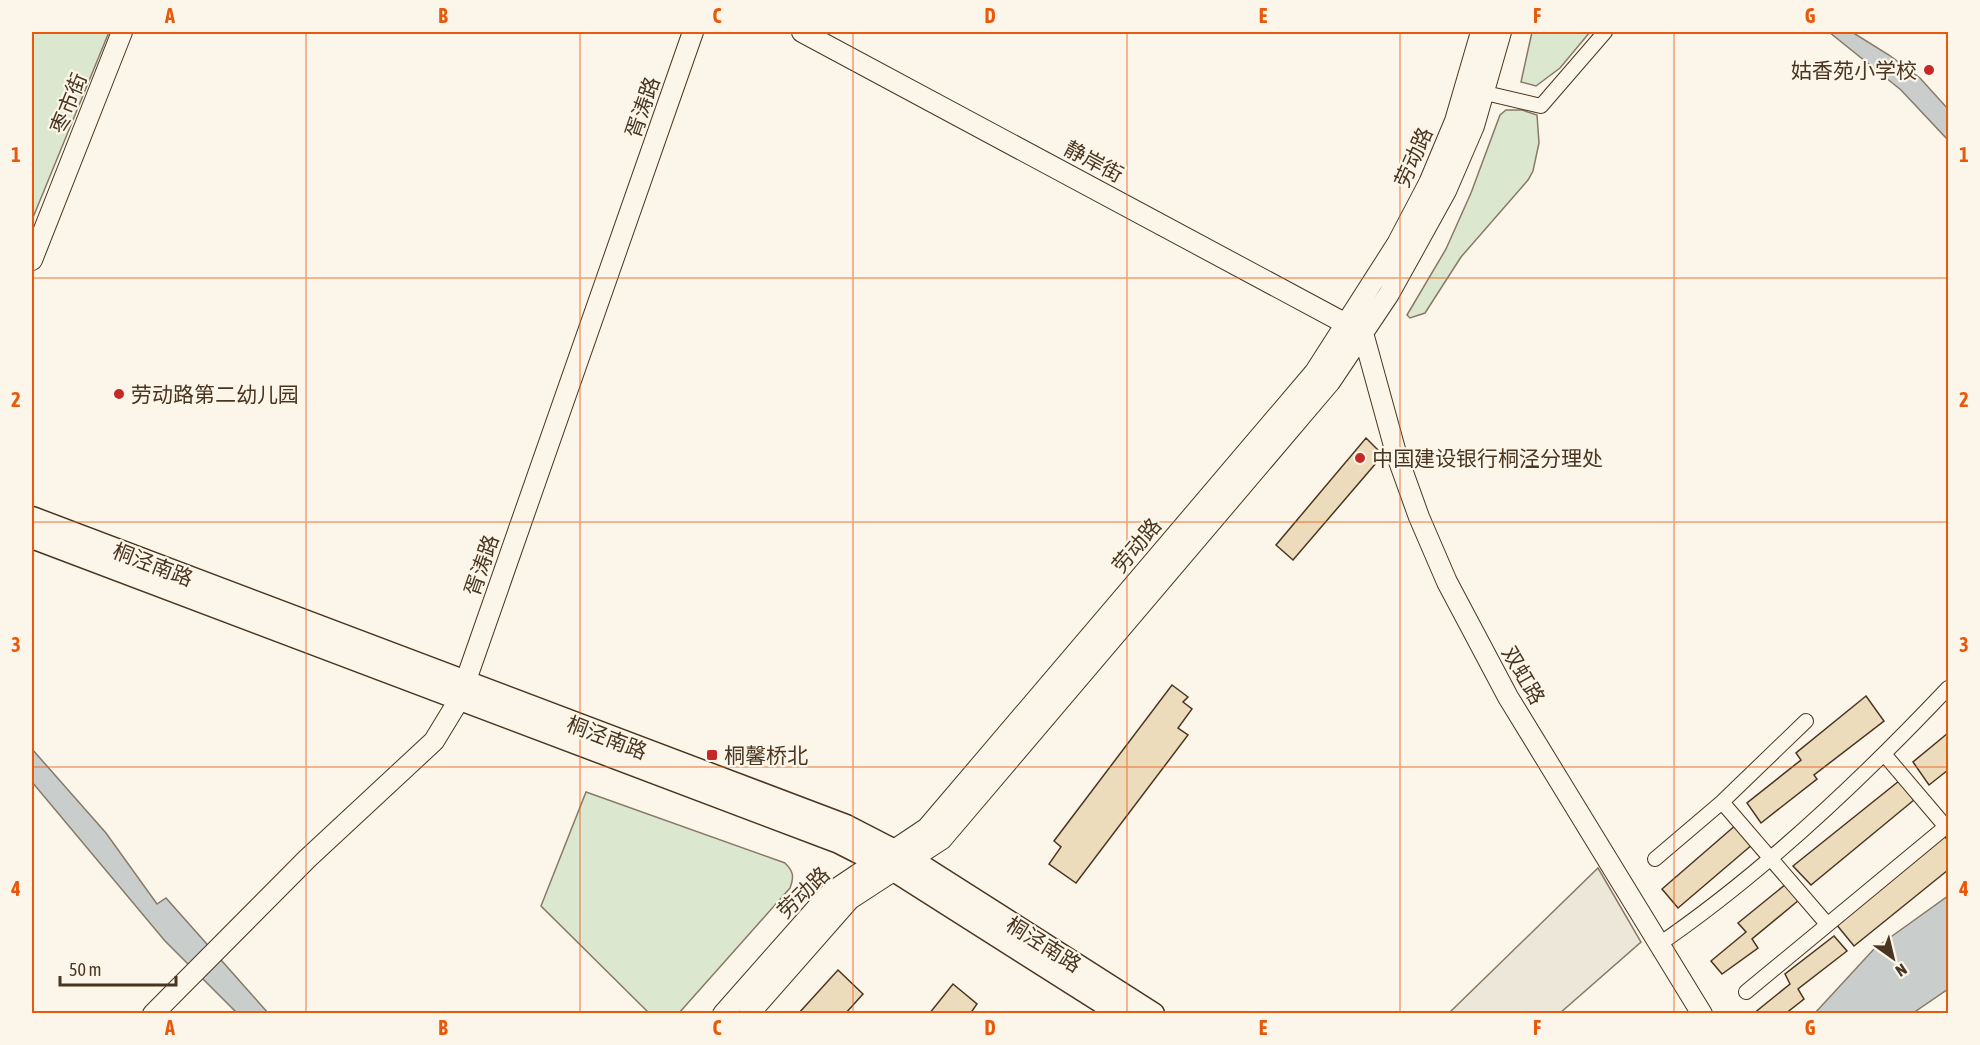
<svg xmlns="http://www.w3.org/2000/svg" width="1980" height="1045" viewBox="0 0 1980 1045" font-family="'Asap Condensed','Noto Sans SC',sans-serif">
  <rect width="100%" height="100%" fill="#fbf6e9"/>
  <path fill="#dce7d0" stroke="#887966" stroke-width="1.5" d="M32,32H109L32,220Z
    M1532,32H1590L1560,68L1536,86L1521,82Z
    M1506,110H1522L1537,115L1539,143L1533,171L1528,180L1461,257L1425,313L1410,318L1407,315L1446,249L1471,193L1500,115Z
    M586,792L785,863C794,872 794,877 790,888L679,1013H649L541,906Z"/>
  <path fill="#ede7d9" stroke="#887966" stroke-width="1.5" d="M1598,868L1641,942L1560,1013H1449Z"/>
  <path fill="#c9cecd" stroke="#887966" stroke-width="1.5" d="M1829,32H1852L1889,55L1920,78L1948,109V140L1901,90Z
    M32,749L106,833L157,904L166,898L268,1013H237L165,941L32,782Z
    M1948,896V989L1913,1013H1815L1874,949Z"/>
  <path fill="#ecdcbc" stroke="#4a3520" stroke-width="1.5" d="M1366,438L1383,455L1293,560L1276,545Z
    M1172,685L1188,697L1183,702L1192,709L1178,728L1188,735L1076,883L1049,864L1061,847L1054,841Z
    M1866,696L1884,721L1814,775L1817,779L1761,823L1747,803L1801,760L1796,753Z
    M1948,733V770L1929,785L1913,762Z
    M1899,781L1914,800L1811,885L1793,866Z
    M1737,824L1753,844L1678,908L1662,889Z
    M1944,835L1948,841V870L1854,946L1836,924Z
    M1786,884L1799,900L1752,939L1758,948L1722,974L1711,961L1746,932L1738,923Z
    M1834,936L1847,951L1798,989L1804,999L1785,1014H1753L1790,984L1785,974Z
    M838,970L863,994L845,1014H798Z
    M953,984L977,1004L970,1014H929Z"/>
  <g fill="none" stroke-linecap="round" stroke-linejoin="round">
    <defs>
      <path id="street" d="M1477,91L1541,106L1605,32
        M1884,754L1946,827
        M1722,802L1827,924
        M1655,859L1722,802L1806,721
        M1658,945C1762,874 1862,779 1948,688
        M1746,992L1948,825"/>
      <path id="secondary" d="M802,32L1363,333L1396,453L1419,517L1447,582L1508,697L1702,1014
        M32,260L122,32
        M153,1014L307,859L434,741L459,700L693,32
        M723,1014L830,893L927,828L1315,372L1397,244L1429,183L1455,121L1481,32
        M749,1014L850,899L942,839L1330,382L1389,294L1446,191L1474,126L1501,32"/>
      <path id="primary" d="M32,518L846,826L910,859L1153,1014
        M32,537L839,842L894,870L1121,1014"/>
    </defs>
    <use href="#street" stroke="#4a3520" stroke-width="16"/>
    <use href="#secondary" stroke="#4a3520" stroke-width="22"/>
    <use href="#primary" stroke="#4a3520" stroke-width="25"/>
    <use href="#street" stroke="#fbf6e9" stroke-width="14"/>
    <use href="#secondary" stroke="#fbf6e9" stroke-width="20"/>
    <use href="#primary" stroke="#fbf6e9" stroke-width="22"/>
  </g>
  <path fill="none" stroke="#e8590c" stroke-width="1.5" stroke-opacity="0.55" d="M306,32V1014M580,32V1014M853,32V1014M1127,32V1014M1400,32V1014M1674,32V1014M32,278H1948M32,522H1948M32,767H1948"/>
  <g fill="#c62828" stroke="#fbf6e9" stroke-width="2">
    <circle cx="1929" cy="70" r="6"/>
    <circle cx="119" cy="394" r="6"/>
    <circle cx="1360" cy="458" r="6"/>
    <rect x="706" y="749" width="12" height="12" rx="3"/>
  </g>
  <g text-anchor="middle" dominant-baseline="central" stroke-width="4.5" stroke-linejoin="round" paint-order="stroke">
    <g font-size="21" fill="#4a3520" stroke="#fbf6e9" text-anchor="start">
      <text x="1917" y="70" text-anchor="end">姑香苑小学校</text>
      <text x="131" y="394">劳动路第二幼儿园</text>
      <text x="1372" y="458">中国建设银行桐泾分理处</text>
      <text x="724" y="755">桐馨桥北</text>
    </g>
    <g font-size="21" fill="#4a3520" stroke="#fbf6e9">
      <text transform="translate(68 103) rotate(-68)">枣市街</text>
      <text transform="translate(642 107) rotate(-71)">胥涛路</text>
      <text transform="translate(1413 157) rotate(-66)">劳动路</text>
      <text transform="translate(1094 161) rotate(28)">静岸街</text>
      <text transform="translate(1136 545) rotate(-50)">劳动路</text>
      <text transform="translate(153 564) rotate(21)">桐泾南路</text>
      <text transform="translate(481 565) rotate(-71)">胥涛路</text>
      <text transform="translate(1524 675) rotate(60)">双虹路</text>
      <text transform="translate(607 737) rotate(21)">桐泾南路</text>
      <text transform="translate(803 892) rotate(-44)">劳动路</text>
      <text transform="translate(1044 944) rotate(32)">桐泾南路</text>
    </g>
  </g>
  <rect width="1980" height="1045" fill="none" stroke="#fbf6e9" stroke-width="66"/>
  <g transform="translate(1893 958) rotate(146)" stroke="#fbf6e9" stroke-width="4.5" paint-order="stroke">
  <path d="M0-4.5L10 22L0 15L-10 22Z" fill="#4a3520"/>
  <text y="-9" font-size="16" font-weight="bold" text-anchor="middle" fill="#4a3520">N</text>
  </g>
  <path d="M60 976v9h116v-9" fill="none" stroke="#4a3520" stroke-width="3"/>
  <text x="69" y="976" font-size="18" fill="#4a3520" stroke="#fbf6e9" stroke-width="4.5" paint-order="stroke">50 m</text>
  <rect x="33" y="33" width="1914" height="979" fill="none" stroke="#e8590c" stroke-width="2"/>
  <g font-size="20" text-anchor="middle" font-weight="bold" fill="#e8590c">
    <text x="170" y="23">A</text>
    <text x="443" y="23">B</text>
    <text x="717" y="23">C</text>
    <text x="990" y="23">D</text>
    <text x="1263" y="23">E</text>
    <text x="1537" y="23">F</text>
    <text x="1810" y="23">G</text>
    <text x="16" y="162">1</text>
    <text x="1964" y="162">1</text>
    <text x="16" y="407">2</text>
    <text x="1964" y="407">2</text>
    <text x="16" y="652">3</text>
    <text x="1964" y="652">3</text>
    <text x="16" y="896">4</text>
    <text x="1964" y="896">4</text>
    <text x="170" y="1035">A</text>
    <text x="443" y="1035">B</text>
    <text x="717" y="1035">C</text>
    <text x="990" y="1035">D</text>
    <text x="1263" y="1035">E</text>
    <text x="1537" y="1035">F</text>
    <text x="1810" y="1035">G</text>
  </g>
</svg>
